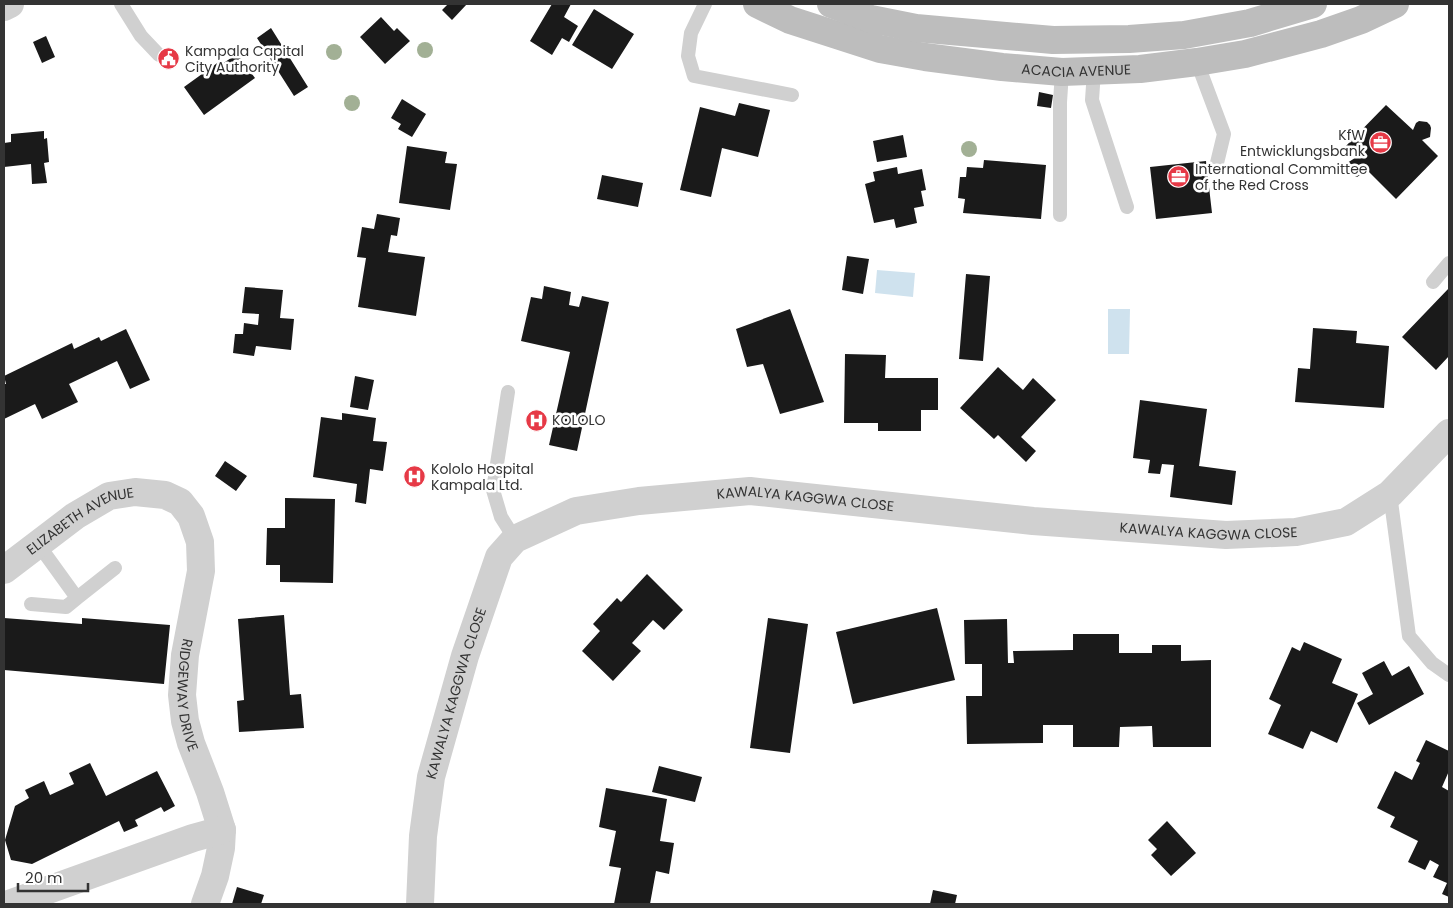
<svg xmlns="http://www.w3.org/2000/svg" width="1453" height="908" viewBox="0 0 1453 908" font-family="Poppins,sans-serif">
  <rect width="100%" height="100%" fill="#fff"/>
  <path fill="#cfe2ee" d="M877,270L915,273L913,297L875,293Z
    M1108,309H1130L1129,354H1108Z"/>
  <path fill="#1a1a1a" d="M448,4H467L452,20L442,10Z
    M552,4H571L564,17L578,26L569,42L562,38L552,55L530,41Z
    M594,9L634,34L612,69L572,45Z
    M381,17L394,31L397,28L410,41L385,64L360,37Z
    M271,28L308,87L294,96L257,38Z
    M46,36L55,57L42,63L33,42Z
    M237,54L255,78L204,115L184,87L220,61L222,64Z
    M1039,92L1053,95L1051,108L1037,106Z
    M402,99L426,114L412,137L398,129L401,124L391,118Z
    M739,103L770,110L758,157L722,148L711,197L680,190L700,107L735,116Z
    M1386,105L1413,130L1416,123L1419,121L1427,122L1430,125L1431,128L1430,137L1422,140L1438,156L1396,199L1365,168L1363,173L1357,177L1348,173L1346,170L1347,163L1355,158L1344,148Z
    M44,131V139L47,138L49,162L44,163L47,183L32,184L31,164L4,167V143L11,142V134Z
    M903,135L907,157L877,162L873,141Z
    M407,146L447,152L445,163L457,164L450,210L399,203Z
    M984,160L1046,165L1041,219L963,213L965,199L958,198L960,177H966L967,167L983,168Z
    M1206,161L1212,213L1156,219L1150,167Z
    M897,167L898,174L922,169L926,190L921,191L924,206L914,208L917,223L896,228L894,219L874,223L865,184L875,181L873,172Z
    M602,175L643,183L638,207L597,199Z
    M377,214L400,218L397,236L391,235L388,252L425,257L416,316L358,307L366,258L357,257L362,227L374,229Z
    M847,256L869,259L863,294L842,290Z
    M966,274L990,276L983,361L959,359Z
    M544,286L571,292L569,305L579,307L582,296L609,302L577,451L549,445L570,352L521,341L531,297L542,299Z
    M245,287L283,290L280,318L294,319L291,350L256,346L254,356L233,353L235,334H243L244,323L258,325L259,314L242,313Z
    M1449,288V356L1436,370L1402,337Z
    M790,309L824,402L780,414L763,364L747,367L736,329Z
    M1313,328L1357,331L1356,343L1389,346L1384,408L1295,402L1298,368L1310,369Z
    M126,329L150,380L130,389L117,361L69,384L78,402L42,419L35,404L4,419V384H6L4,376L72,343L74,349L99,337L101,341Z
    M845,354L886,355L885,378H938V410H921V431H878V423H844Z
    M998,367L1023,390L1033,378L1056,400L1021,437L1036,451L1026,462L998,435L994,439L960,408Z
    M355,376L374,380L368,410L350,407Z
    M1140,400L1207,409L1199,466L1236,471L1232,505L1170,497L1174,465L1162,464L1160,474L1148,473L1150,460L1133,458Z
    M342,413L376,418L373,441L387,442L383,471L370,469L366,504L355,502L357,484L313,477L321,417L342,420Z
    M225,461L247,476L236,491L215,476Z
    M285,498L335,499L333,583L280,582V565H266L267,528H285Z
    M647,574L683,610L664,630L653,620L632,643L641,651L613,681L582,651L600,631L593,624L617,598L621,602Z
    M937,608L955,680L853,704L836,632Z
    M284,615L290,695L301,694L304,728L239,732L237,701L244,700L238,619Z
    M4,618L82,624V618L170,625L164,684L4,670Z
    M768,618L808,624L790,753L750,748Z
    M1007,619L1008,663H1014L1013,651L1073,650V634H1119V653H1152V645H1181V661L1211,660V747H1153L1152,726L1120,727L1119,747H1073V725H1043V743L967,744L966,696H982V664H965L964,620Z
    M1304,642L1342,659L1332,683L1358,694L1337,743L1311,731L1303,749L1268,734L1281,705L1269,699L1292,647L1300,651Z
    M1384,661L1392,676L1409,666L1424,694L1369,725L1357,703L1373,694L1362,673Z
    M1426,740L1449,751V771L1442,787L1449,791V897L1442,894L1447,883L1433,877L1439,865L1430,860L1425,870L1408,862L1418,841L1390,827L1395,817L1377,808L1395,771L1412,780L1420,763L1416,761Z
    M90,763L106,796L157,771L175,806L164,812L161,807L135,820L138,826L124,832L119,821L32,864L11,860L5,840L15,806L29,798L25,790L44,781L50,795L74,784L69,773Z
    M659,766L702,777L695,802L652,792Z
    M606,788L667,799L660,841L674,843L669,874L656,871L650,904H614L621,868L609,866L616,831L599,827Z
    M1167,821L1196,853L1171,876L1151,855L1157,849L1148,840Z
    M237,887L264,895L261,904H232Z
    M933,890L957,895L955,904H930Z"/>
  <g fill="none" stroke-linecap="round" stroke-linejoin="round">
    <path stroke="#d0d0d0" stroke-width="14" d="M121,4L141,36L159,55
      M705,4L691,33L688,56L694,76L792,95
      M1197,62L1224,134L1217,163
      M1094,71L1092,100L1127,207
      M1060,215V102L1062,72
      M1433,282L1449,263
      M508,392L493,490L501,517L515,539
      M1390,494L1409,636L1432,663L1449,675
      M38,544L77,598L115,568
      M31,604L66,607L77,598"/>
    <g stroke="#d0d0d0" stroke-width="28">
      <path d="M4,7L10,4"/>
      <path id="s1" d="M4,570L75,516L109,496L135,492L165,495L180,502L191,516L200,542L201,571L185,655L182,695L185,721L191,743L210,792L222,830L221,848L215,876L205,904"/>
      <path d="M9,904L193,838L222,830"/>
      <path id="s2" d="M420,904L423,836L431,777L465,656L499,557L515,539L576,511L639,501L750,491L1033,521L1226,535L1296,532L1346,522L1390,494L1449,433"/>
    </g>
    <g stroke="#bdbdbd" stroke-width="28">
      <path id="s3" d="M757,4L790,20L880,49L925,57L1002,67L1062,72L1140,69L1197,62L1245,54L1321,34L1361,20L1395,4"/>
      <path d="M831,4L871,19L916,28L1053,40L1129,39L1184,35L1250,23L1313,4"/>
    </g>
  </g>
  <g fill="#a2b095">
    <circle cx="425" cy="50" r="8"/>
    <circle cx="334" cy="52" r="8"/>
    <circle cx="352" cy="103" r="8"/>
    <circle cx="969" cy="149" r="8"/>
  </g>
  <defs>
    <symbol id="civic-disc" viewBox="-11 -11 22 22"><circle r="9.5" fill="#e63946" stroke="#fff"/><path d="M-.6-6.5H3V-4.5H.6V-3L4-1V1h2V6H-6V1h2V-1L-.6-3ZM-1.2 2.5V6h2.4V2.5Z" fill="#fff"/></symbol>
    <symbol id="office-disc" viewBox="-11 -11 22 22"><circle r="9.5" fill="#e63946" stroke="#fff"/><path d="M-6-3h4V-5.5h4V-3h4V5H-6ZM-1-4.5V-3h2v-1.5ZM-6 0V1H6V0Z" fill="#fff"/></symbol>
    <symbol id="hospital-disc" viewBox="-11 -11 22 22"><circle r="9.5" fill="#e63946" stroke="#fff"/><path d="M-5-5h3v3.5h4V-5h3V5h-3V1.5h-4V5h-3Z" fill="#fff"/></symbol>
  </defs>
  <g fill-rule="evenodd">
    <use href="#civic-disc" x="156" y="46" width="25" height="25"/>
    <use href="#office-disc" x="1368" y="130" width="25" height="25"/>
    <use href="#office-disc" x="1166" y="164" width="25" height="25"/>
    <use href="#hospital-disc" x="524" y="408" width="25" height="25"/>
    <use href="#hospital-disc" x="402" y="464" width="25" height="25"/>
  </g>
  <g text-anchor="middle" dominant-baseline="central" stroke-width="5" stroke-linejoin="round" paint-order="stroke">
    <g font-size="14" fill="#333" stroke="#fff" text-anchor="start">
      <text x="185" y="51">Kampala Capital<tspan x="185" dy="16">City Authority</tspan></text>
      <text x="1365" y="135" text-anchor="end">KfW<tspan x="1365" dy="16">Entwicklungsbank</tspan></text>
      <text x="1195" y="169">International Committee<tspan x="1195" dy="16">of the Red Cross</tspan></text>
      <text x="552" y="420">KOLOLO</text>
      <text x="431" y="469">Kololo Hospital<tspan x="431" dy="16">Kampala Ltd.</tspan></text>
    </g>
    <g font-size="14" fill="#333" stroke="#fff">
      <text stroke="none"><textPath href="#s3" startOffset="329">ACACIA AVENUE</textPath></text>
      <text stroke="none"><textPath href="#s2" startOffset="680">KAWALYA KAGGWA CLOSE</textPath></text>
      <text stroke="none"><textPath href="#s1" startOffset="92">ELIZABETH AVENUE</textPath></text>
      <text stroke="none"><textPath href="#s2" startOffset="1085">KAWALYA KAGGWA CLOSE</textPath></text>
      <text stroke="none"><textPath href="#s2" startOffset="215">KAWALYA KAGGWA CLOSE</textPath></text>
      <text stroke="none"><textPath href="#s1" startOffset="402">RIDGEWAY DRIVE</textPath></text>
    </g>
  </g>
  <rect width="1453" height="908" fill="none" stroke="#333333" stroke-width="10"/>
  <path d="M18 883v8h70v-8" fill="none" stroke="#333333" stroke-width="2.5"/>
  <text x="25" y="883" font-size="15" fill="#333333" stroke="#ffffff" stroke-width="4" paint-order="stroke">20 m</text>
</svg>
